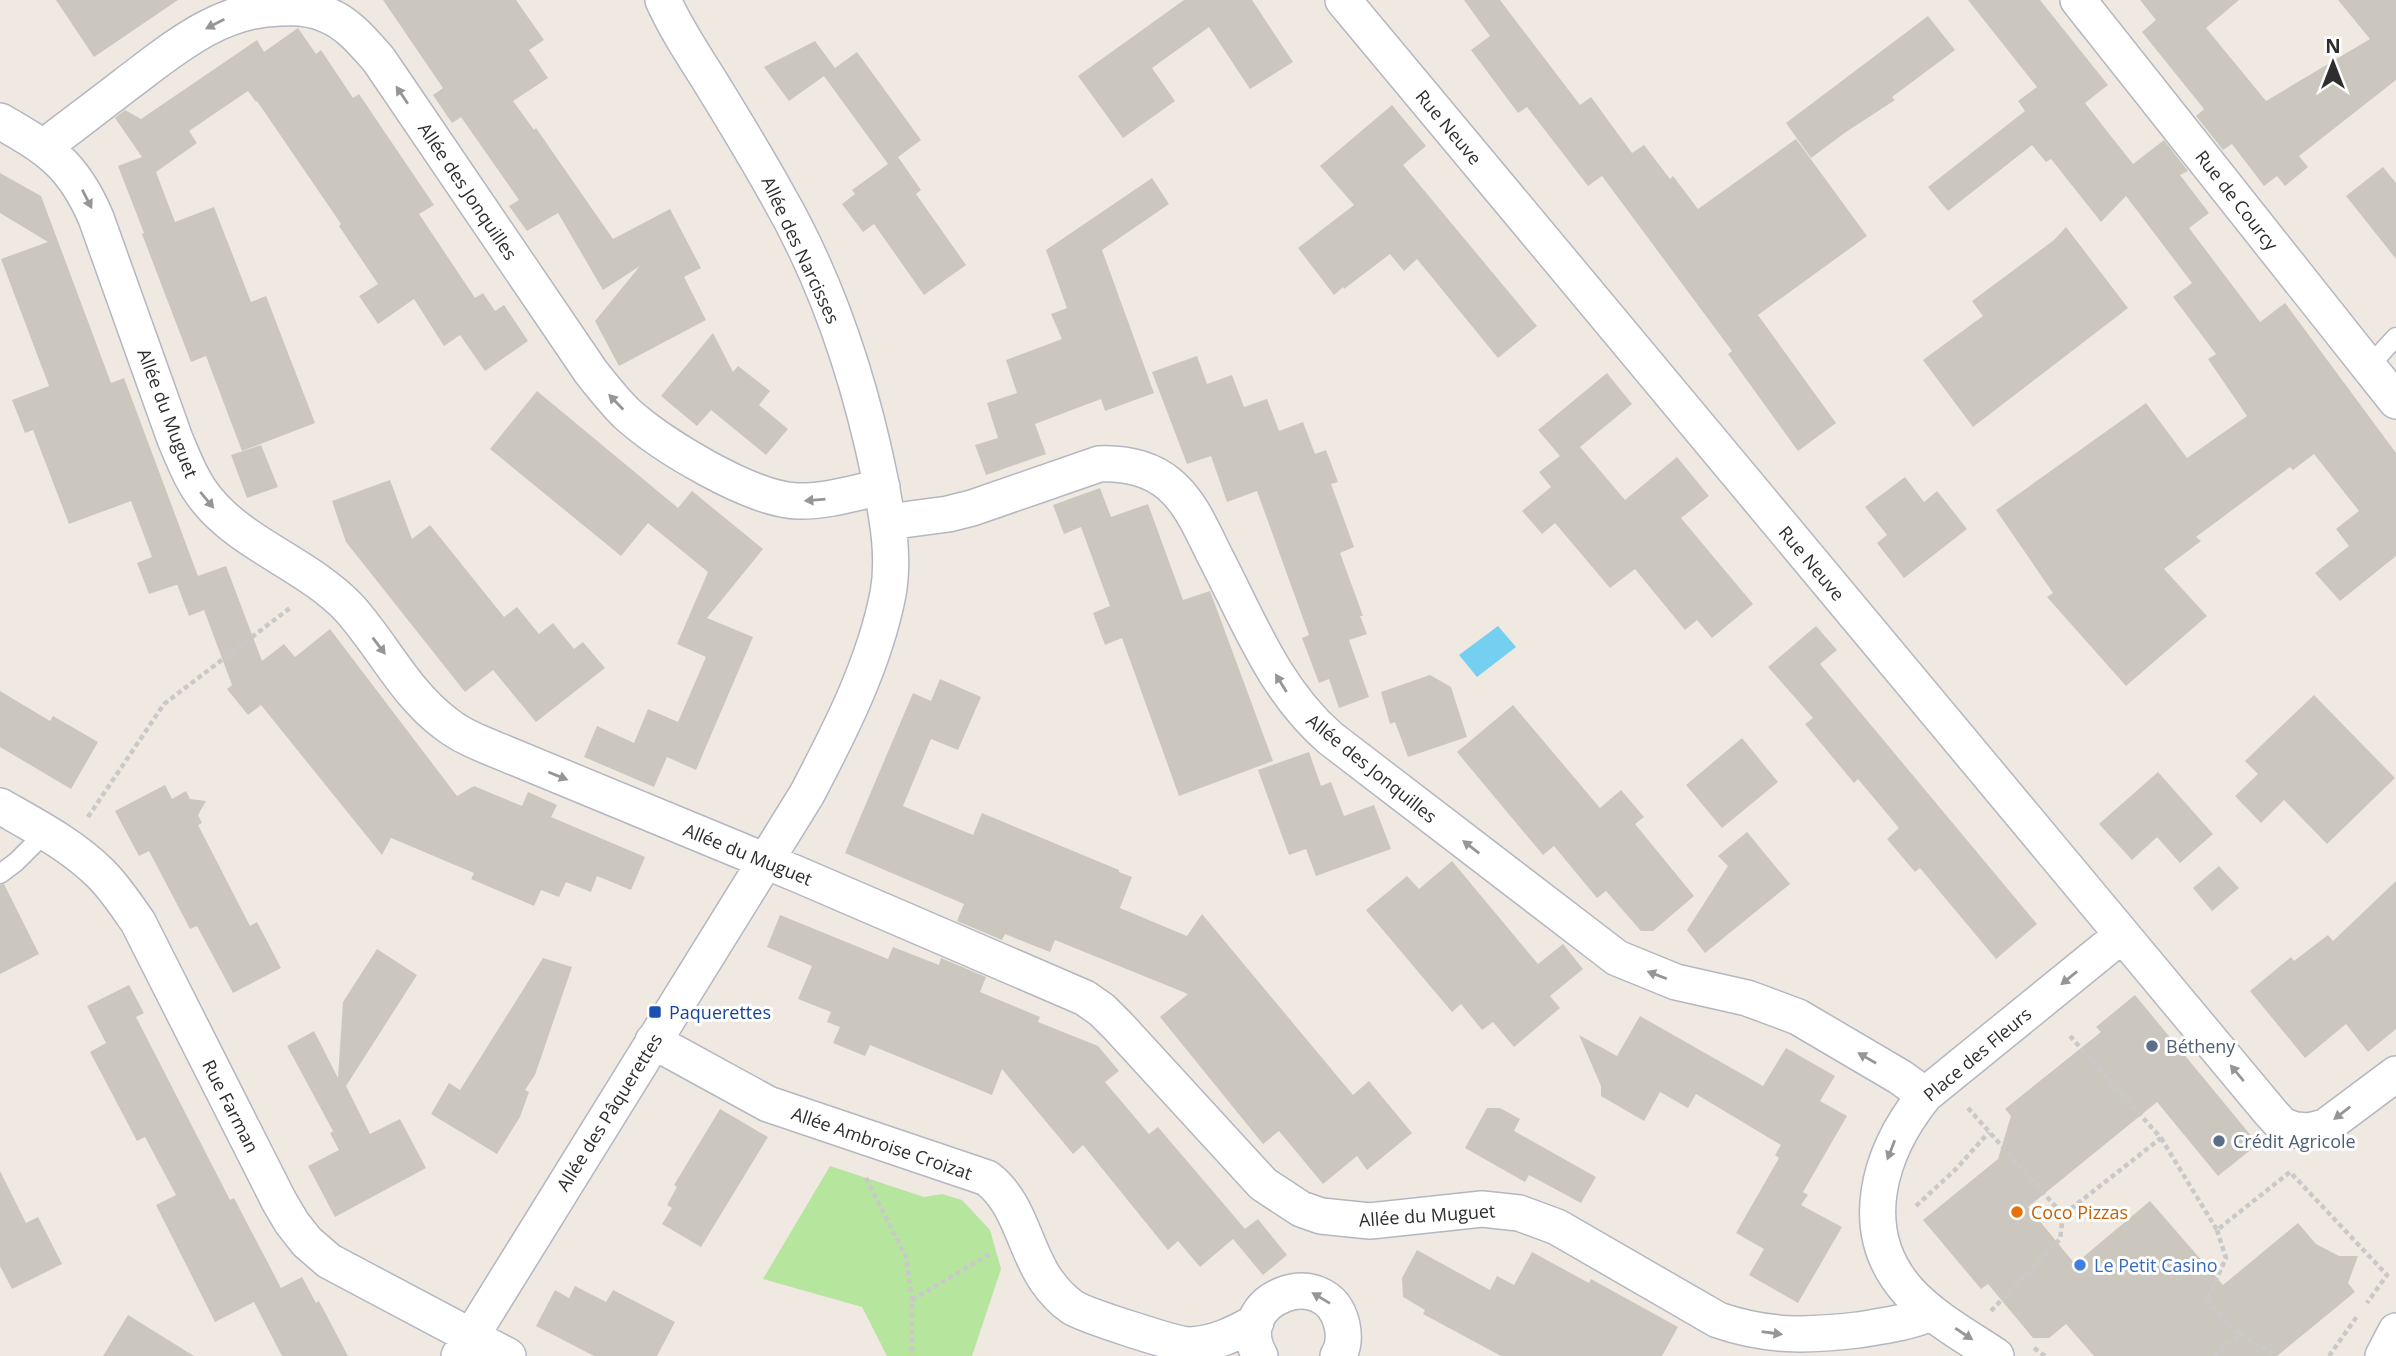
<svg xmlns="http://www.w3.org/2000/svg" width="2396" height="1356" viewBox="0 0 2396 1356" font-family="'Open Sans',sans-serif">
  <rect width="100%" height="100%" fill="#efe9e1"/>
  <path fill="#b6e59e" d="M830,1166L924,1197L942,1194L962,1200L990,1230L1001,1269L972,1356H887L862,1307L763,1279Z"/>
  <path fill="#75cff0" d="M1498,626L1516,647L1477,677L1459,655Z"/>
  <path fill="#cbc7bf" d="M56,0H178L94,57Z
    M383,0H516L544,40L529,50L548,78L513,101L534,130L536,128L613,239L670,209L701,268L684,277L706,320L619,366L595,321L640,266L603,290L558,213L527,231L509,206L519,200L461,117L452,123L433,95L443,88Z
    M1184,0H1252L1293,62L1250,89L1209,27L1152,68L1175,101L1123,138L1078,76Z
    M1464,0H1500L1580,105L1591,97L1632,153L1644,145L1670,179L1673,176L1698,209L1796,139L1867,236L1758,315L1836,423L1798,451L1728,354L1732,351L1602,176L1588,186L1527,107L1518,113L1471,50L1490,36Z
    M1968,0H2040L2108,85L2085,103L2110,135L2133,164L2164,140L2188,171L2180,175L2209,213L2189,228L2260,322L2285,303L2396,453V556L2340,601L2315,573L2349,546L2336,529L2359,511L2314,454L2293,470L2290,467L2196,537L2201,541L2164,569L2207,616L2126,686L2047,597L2053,593L1996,510L2146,403L2187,458L2247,416L2208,359L2216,354L2173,297L2192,283L2126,196L2101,222L2051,159L2046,162L2032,145L1948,211L1928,187L2025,111L2018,101L2037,87Z
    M2140,0H2239L2206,28L2266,101L2370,39L2338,0H2396V80L2299,156L2308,167L2285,186L2277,176L2264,186L2232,144L2223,150L2196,116L2204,109L2142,32L2156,20Z
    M1928,16L1955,50L1892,97L1895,100L1846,132L1811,158L1786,123Z
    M298,28L316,54L321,50L353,98L359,94L434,205L419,214L475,298L483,293L495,311L504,305L528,341L485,371L460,335L444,346L414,299L378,324L359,296L378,284L339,226L341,224L257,101L256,102L248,91L189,131L197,143L156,172L175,222L214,207L251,302L266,296L315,423L242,451L206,356L191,362L142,234L144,233L118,166L142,157L115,118L125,110L141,119L257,40L264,52Z
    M815,41L835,68L857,52L921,140L890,163L898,157L921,190L916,194L966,265L924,295L874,224L863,232L842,204L855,194L852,190L888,164L824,76L789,101L764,67Z
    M1392,105L1426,146L1403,165L1537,326L1498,358L1417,259L1404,271L1390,254L1344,289L1343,287L1334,295L1298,248L1354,205L1320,166Z
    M2383,167L2396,183V259L2346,196Z
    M0,173L41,196L111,383L124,378L198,576L226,566L262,661L284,644L295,657L330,629L457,796L474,786L522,806L528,792L557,805L551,817L645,857L631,890L597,876L591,892L566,882L559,897L541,890L534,906L471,879L474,873L391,838L382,855L261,705L248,715L227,689L232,685L204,610L189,616L177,584H179L149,594L137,563L152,557L131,501L69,524L33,430L25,433L12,400L49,386L1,259L48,242L0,213Z
    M1152,178L1169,204L1102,250L1154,393L1105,411L1101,399L1035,424L1046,454L986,475L975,445L998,438L987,403L1017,393L1006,360L1062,339L1051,314L1067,308L1046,250Z
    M2066,227L2128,308L1973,427L1923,360L1983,316L1972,301L2054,240Z
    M713,333L733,372L738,366L770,391L759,405L788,429L766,455L711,410L697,426L661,396Z
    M1197,356L1207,384L1232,375L1244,407L1267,399L1279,431L1303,422L1315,454L1326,450L1338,482L1331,484L1354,547L1340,553L1363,616H1360L1367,634L1349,640L1369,697L1339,708L1329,679L1319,683L1302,638L1309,635L1257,491L1227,502L1211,456L1187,464L1152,372Z
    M1607,373L1632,404L1580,447L1625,500L1677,457L1709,496L1681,518L1753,604L1712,638L1697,620L1685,630L1635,569L1610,588L1555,523L1542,534L1522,511L1551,487L1539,472L1560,456L1538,430Z
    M537,391L678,508L692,491L763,549L707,618L753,637L696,770L667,757L654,787L584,757L597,726L634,743L648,709L678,722L706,657L677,644L708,572L648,523L621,556L490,449Z
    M261,445L278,487L247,498L231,455Z
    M1905,477L1924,502L1937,491L1967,529L1904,578L1877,543L1887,535L1865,507Z
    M390,480L412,539L430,525L504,617L517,607L539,634L553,623L574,649L583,642L605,668L536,722L493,670L465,692L346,542L332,501Z
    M1100,488L1111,517L1148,504L1183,600L1210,591L1273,761L1179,796L1122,638L1105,645L1093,613L1110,606L1081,527L1064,534L1053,505Z
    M1816,626L1837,650L1820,664L2037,924L1996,959L1920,868L1915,872L1887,839L1899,828L1858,779L1854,783L1805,724L1813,718L1768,667Z
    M1430,675L1451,687L1467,737L1408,757L1395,722L1390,724L1381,692Z
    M940,679L981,697L958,750L931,739L903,806L973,835L982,813L1119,870V872L1132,877L1120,908L1187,936L1202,914L1353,1095L1369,1081L1412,1133L1367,1170L1357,1156L1323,1184L1279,1131L1263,1144L1160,1017L1188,994L1055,940L1050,952L1005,934L1002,940L957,921L964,904L845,853L913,693L931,701Z
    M0,691L50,721L53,716L98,742L71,789L0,747Z
    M2314,695L2395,778L2327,844L2284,800L2261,823L2235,796L2258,774L2245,761Z
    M1513,705L1600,808L1621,790L1644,817L1635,824L1694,896L1653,931H1641L1606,891L1597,898L1554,846L1543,855L1457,752Z
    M1742,738L1778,782L1722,828L1686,785Z
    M1309,752L1321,786L1331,782L1344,816L1374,805L1391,849L1316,876L1306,849L1289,855L1258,770Z
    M2158,772L2213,834L2180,863L2157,837L2132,860L2099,824Z
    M165,785L172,799L186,791L190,799L206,801L198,815L202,823L198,825L250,926L257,922L281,968L233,993L197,926L190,929L149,851L139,856L115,811Z
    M1747,832L1790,884L1705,953L1687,930L1728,866L1718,856Z
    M1452,861L1538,964L1563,944L1583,969L1550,996L1560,1008L1514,1047L1493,1022L1482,1030L1461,1004L1452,1012L1366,910L1407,876L1419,889Z
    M2219,866L2239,888L2212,911L2193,888Z
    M2396,881V1029L2368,1052L2346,1024L2305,1058L2250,991L2291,957L2294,961L2328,935L2333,941Z
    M4,884L39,954L0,974V885Z
    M780,915L888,959L893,947L939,965L941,958L986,977L980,992L1040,1017L1038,1022L1098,1046L1119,1071L1105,1082L1149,1134L1158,1127L1245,1229L1258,1219L1287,1255L1263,1275L1233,1239L1200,1267L1178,1241L1168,1250L1083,1145L1073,1154L1002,1069L992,1095L870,1045L865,1056L833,1043L840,1027L827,1022L831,1012L798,999L812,966L767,947Z
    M377,949L417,975L346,1086L370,1134L400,1119L426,1168L335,1217L308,1166L339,1150L330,1133L335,1130L333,1131L287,1046L314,1031L338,1078L343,1002Z
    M543,958L572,967L535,1075L525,1090L529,1092L520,1117L497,1154L431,1114L449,1083L460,1090Z
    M129,985L144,1013L136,1017L230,1200L234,1198L281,1288L302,1277L316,1303L319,1301L348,1356H282L254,1302L215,1322L156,1205L176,1195L145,1137L137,1141L90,1052L106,1043L87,1006Z
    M2135,995L2258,1144L2218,1176L2157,1102L2028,1207L2075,1264L2150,1201L2223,1285L2298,1223L2316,1244L2339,1256H2358L2348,1283L2355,1292L2277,1356H2094L2066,1324L2049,1338H2033L1988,1284L1981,1289L1923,1220L1998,1159L2011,1116L2005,1109L2101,1032L2096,1027Z
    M1640,1016L1763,1086L1786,1048L1835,1076L1820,1101L1847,1116L1803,1192L1808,1195L1801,1205L1842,1227L1798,1303L1749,1275L1764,1249L1736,1233L1779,1158L1775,1155L1781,1145L1696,1094L1688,1108L1660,1092L1644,1121L1601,1096V1086L1579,1035L1617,1056Z
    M1487,1108H1500L1520,1119L1514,1131L1596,1177L1581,1203L1529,1175L1525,1182L1465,1148Z
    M720,1109L768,1137L701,1247L662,1224L672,1208L667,1205L677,1187L674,1185Z
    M0,1171L26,1223L38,1217L62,1264L12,1289L0,1266Z
    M1417,1250L1490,1290L1497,1276L1514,1285L1532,1252L1589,1283L1591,1279L1678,1327L1662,1356H1501L1423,1314L1425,1310L1403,1297L1402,1278Z
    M575,1286L606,1302L613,1290L675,1322L657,1356H594L536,1326L555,1290L569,1298Z
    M128,1315L194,1356H103Z"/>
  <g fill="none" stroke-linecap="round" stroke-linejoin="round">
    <defs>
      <path id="service" d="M2369,366L2396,337
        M0,874L16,862L45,833"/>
      <path id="minor" d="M1343,0L2271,1113L2282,1125L2295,1130L2309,1131L2325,1127L2396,1074
        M2078,0L2396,401
        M0,121C49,149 73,164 96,218L175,439C184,460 192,482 207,500C243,545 309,565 350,609C383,646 405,693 445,723C457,733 472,740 487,746L797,874L1085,998L1102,1010L1118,1026L1263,1184L1301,1209L1321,1216L1370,1221L1482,1209L1519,1213L1557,1227L1718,1320C1768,1337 1806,1336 1858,1330C1883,1326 1907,1323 1931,1313
        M44,147C71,126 98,106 125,85C172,50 218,9 280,8C295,7 313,8 327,15C349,24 364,43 379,60L591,372C602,386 613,400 626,413C661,445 750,499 797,501C825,502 854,493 882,487
        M888,522L948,514L972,508L1099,464C1124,463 1148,467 1169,484C1192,503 1203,533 1217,560C1250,624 1275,690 1330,738L1617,958L1676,982L1747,998L1798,1017L1900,1077L1925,1095
        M0,806C35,826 72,845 101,874C115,888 126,905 138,922L279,1201L292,1223L307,1242L329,1261L508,1356
        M653,1041L768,1104L987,1178C1020,1203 1024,1248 1046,1280C1053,1290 1062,1300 1072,1307C1084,1315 1176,1345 1190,1345C1215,1344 1234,1334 1256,1322
        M459,1356L807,794C840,731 874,665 888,594C895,556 887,516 880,479C860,381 828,283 778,196C756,156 732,117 708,78C692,53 675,27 663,0
        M1260,1356C1227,1299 1327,1260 1342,1325C1344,1335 1344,1347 1338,1356
        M1996,1356C1966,1336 1933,1318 1909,1292C1854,1231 1879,1152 1925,1095L2122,935
        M2383,1356L2396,1331"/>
    </defs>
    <use href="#service" stroke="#b4b7c1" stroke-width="21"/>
    <use href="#minor" stroke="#b4b7c1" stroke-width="38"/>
    <path stroke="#c9c9c9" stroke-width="4.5" stroke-dasharray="5 3.5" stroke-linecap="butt" d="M88,817L164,704L290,608
      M1968,1108L2063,1215L2161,1138L2070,1036
      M2161,1138L2217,1230L2290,1172L2387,1275L2367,1303
      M866,1178L906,1257L912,1300V1356
      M1916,1206L1956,1169L1989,1132
      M2217,1230L2226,1258L2206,1302L2240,1334
      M912,1300L991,1253
      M1991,1311L2060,1239L2063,1215
      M2034,1348L2045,1356
      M2214,1356L2240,1334L2277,1356
      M2329,1356L2358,1315"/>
    <use href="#service" stroke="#fff" stroke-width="18"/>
    <use href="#minor" stroke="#fff" stroke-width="35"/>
  </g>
  <defs><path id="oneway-solid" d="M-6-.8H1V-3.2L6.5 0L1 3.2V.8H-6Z" transform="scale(1.75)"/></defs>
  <g fill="#969696">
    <use href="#oneway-solid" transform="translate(215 24) rotate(153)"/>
    <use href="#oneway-solid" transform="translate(402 95) rotate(-124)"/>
    <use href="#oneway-solid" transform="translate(87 199) rotate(63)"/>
    <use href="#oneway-solid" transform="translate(616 402) rotate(-134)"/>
    <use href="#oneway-solid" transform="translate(207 500) rotate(50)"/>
    <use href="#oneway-solid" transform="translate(815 500) rotate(175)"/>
    <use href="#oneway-solid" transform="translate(379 646) rotate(53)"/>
    <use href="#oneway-solid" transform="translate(1281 683) rotate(-122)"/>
    <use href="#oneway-solid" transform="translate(558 776) rotate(22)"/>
    <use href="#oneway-solid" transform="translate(1471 847) rotate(-142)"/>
    <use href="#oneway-solid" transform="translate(1657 975) rotate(-159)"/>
    <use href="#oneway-solid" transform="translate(2069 978) rotate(141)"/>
    <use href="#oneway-solid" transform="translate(1867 1058) rotate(-150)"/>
    <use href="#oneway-solid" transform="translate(2237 1073) rotate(-130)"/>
    <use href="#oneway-solid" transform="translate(2342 1113) rotate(142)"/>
    <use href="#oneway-solid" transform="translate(1891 1150) rotate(111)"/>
    <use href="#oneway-solid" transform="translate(1321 1298) rotate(-149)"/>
    <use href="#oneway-solid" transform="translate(1772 1333) rotate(8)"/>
    <use href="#oneway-solid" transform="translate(1964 1334) rotate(34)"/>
  </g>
  <rect fill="#1a4fb4" stroke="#fff" stroke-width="2.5" x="648" y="1005" width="14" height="14" rx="3.5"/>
  <g fill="#5c6f8a" stroke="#fff" stroke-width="2.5">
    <circle cx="2152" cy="1046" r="7"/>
    <circle cx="2219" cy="1141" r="7"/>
  </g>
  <circle fill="#e8710a" stroke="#fff" stroke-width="2.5" cx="2017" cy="1212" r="7"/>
  <circle fill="#3f7fe0" stroke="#fff" stroke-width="2.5" cx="2080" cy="1265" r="7"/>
  <g text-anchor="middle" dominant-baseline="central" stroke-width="6" stroke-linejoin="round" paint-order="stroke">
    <g font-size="18" fill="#2e2e2e" stroke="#fff">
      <text transform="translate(1449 127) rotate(50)">Rue Neuve</text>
      <text transform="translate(468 191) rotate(56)">Allée des Jonquilles</text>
      <text transform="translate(2237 200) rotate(52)">Rue de Courcy</text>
      <text transform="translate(801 250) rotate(65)">Allée des Narcisses</text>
      <text transform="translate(168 413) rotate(69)">Allée du Muguet</text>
      <text transform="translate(1812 563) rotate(50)">Rue Neuve</text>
      <text transform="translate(1372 768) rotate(39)">Allée des Jonquilles</text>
      <text transform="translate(748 854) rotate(22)">Allée du Muguet</text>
      <text transform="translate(1977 1054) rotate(-40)">Place des Fleurs</text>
      <text transform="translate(231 1106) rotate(63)">Rue Farman</text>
      <text transform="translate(609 1112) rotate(-58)">Allée des Pâquerettes</text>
      <text transform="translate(882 1143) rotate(19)">Allée Ambroise Croizat</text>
      <text transform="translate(1427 1215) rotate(-4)">Allée du Muguet</text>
    </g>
    <g font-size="18" fill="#164399" stroke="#fff" text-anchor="start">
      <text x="669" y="1012">Paquerettes</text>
    </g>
    <g font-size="18" fill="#4e5e75" stroke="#fff" text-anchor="start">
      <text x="2166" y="1046">Bétheny</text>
      <text x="2233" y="1141">Crédit Agricole</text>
    </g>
    <g font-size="18" fill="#c56008" stroke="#fff" text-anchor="start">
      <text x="2031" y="1212">Coco Pizzas</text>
    </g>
    <g font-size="18" fill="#366cbe" stroke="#fff" text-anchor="start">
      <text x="2094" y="1265">Le Petit Casino</text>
    </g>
  </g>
  <g transform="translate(2333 63)" stroke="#ffffff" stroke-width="5" paint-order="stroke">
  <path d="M0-5L12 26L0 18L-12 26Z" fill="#2e2e2e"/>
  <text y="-10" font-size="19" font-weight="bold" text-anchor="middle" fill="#2e2e2e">N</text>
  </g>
</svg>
